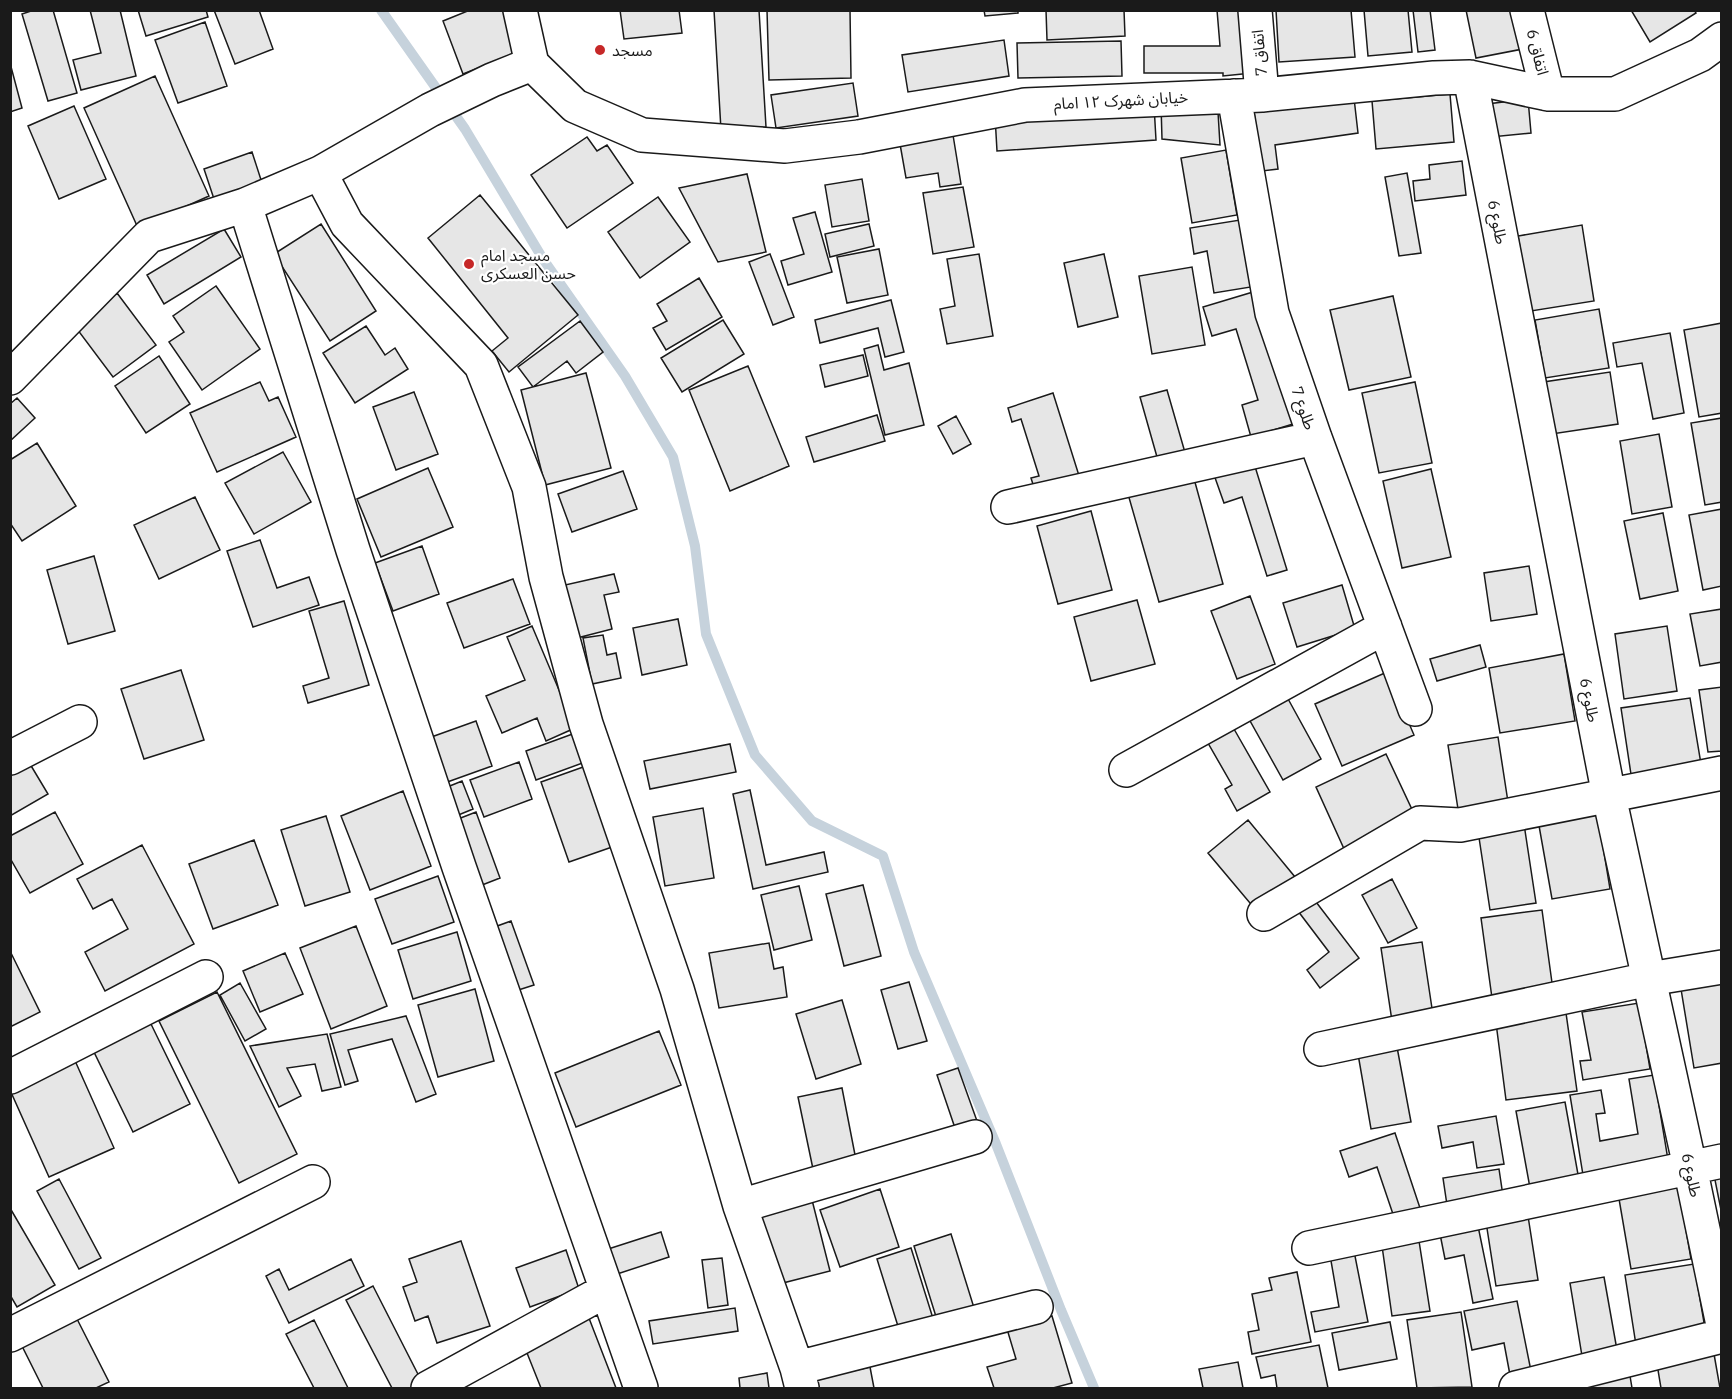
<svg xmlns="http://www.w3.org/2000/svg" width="1732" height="1399" viewBox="0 0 1732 1399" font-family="'IBM Plex Sans','Noto Sans Arabic',sans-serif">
  <rect width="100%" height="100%" fill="#fff"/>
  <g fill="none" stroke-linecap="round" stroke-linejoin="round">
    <path stroke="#c6d2dc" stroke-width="10" d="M381,10L465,129L543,259L625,376L673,457L695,546L706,634L755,755L812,821L883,856L914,952L996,1144L1061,1310L1094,1388"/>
  </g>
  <path fill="#e6e6e6" stroke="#1a1a1a" stroke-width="1.5" d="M34,10H53L77,93L48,101L22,14Z
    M90,10H120L136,76L81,90L73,60L101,53Z
    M138,10H206L208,17L146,36Z
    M214,10H259L273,49L235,64Z
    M470,10H506L522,51L463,74L443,21Z
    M620,10H679L682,33L624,39Z
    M714,10H759L766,127L721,130Z
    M767,10H850L851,78L769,80Z
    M984,10H1018V13L985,16Z
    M1046,10H1124L1125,36L1047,40Z
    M1217,10H1246L1252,73L1223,76V73H1144V46H1220Z
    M1276,10H1351L1355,57L1279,62Z
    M1364,10H1408L1412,52L1368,56Z
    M1413,10H1430L1435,50L1418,52Z
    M1466,10H1520L1528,48L1476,58Z
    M1631,10H1694L1696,13L1650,42Z
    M205,22L227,86L178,103L155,40Z
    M1004,40L1009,76L908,92L902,55Z
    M1121,41L1122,76L1018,78L1017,43Z
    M10,63L22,108L10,112Z
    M155,76L209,196L138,228L84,108Z
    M853,83L858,116L776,128L771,95Z
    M1450,94L1454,142L1376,149L1372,101Z
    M1354,98L1358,133L1275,145L1278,169L1262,171L1254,112Z
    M1528,99L1531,133L1491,137L1487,104Z
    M1154,105L1156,140L997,151L995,116Z
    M1161,105L1218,112L1220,145L1162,139Z
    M74,106L106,179L59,199L28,126Z
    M953,135L961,184L940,187L938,173L906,178L900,144Z
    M587,137L597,151L607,145L633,183L567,228L531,175Z
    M1226,150L1237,215L1192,223L1181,158Z
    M252,152L263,186L215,202L204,169Z
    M1462,161L1466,195L1415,201L1413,181L1430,179L1429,165Z
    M1407,173L1421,253L1399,256L1385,177Z
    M747,174L766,252L718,262L679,188Z
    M862,179L869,221L832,227L825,185Z
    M963,187L974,247L933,254L923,193Z
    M480,195L578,315L509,372L492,351L508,338L428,238Z
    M658,197L690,242L640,278L608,232Z
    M815,212L832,272L788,285L781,261L804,254L793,218Z
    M1240,220L1251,287L1214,293L1207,251L1194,254L1190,228Z
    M321,224L376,311L330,341L274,254Z
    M869,224L874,246L830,257L825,234Z
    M1582,225L1594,301L1531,311L1518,236Z
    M224,229L241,257L164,304L147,275Z
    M879,249L888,295L847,303L837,257Z
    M770,254L794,317L773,325L749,262Z
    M979,254L993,336L947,344L940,309L955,306L947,259Z
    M1104,254L1118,317L1078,327L1064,263Z
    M1192,267L1205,345L1152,354L1139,276Z
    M699,278L722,317L666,350L653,328L667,321L657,304Z
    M216,286L260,349L202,390L169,342L184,332L173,316Z
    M1253,292L1293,424L1251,437L1242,405L1258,400L1236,329L1212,336L1203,307Z
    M117,293L156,345L113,377L74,325Z
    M1393,296L1411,377L1349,390L1330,310Z
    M891,300L904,352L885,357L878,328L820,343L815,320Z
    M1599,309L1609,368L1545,378L1535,320Z
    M723,320L744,354L682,392L661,358Z
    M580,321L603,352L576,373L567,361L533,387L518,367Z
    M1722,323V413L1699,417L1684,330Z
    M366,326L385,355L395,348L408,369L355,403L323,353Z
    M1670,333L1684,413L1653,419L1642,363L1617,367L1613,343Z
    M878,345L884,370L909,363L924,425L885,435L864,349Z
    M863,355L868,376L825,387L820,365Z
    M159,356L190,404L146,433L115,386Z
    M748,366L789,466L730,491L689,390Z
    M1610,372L1618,424L1545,435L1537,383Z
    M586,373L611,468L545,485L521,390Z
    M260,382L269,401L278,397L296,437L217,472L190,413Z
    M1415,382L1432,463L1379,473L1362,393Z
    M1167,390L1186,456L1159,464L1140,397Z
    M414,392L438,454L396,470L373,407Z
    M1053,393L1081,482L1037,497L1031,478L1039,476L1021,419L1012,422L1008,408Z
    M17,398L35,418L10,441V404Z
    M877,415L885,441L814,462L806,437Z
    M956,416L971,444L953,454L938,426Z
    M1722,418V502L1705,505L1691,423Z
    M1659,434L1672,507L1632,514L1620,441Z
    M37,443L76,506L22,541L10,523V460Z
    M283,452L311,502L254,534L225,483Z
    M1253,460L1287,570L1267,576L1242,497L1224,503L1213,472Z
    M428,468L453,527L381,557L357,499Z
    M1431,469L1451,557L1402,568L1383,481Z
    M623,471L637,509L572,532L558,494Z
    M1193,475L1223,584L1159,602L1128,494Z
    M195,497L220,550L159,579L134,525Z
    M1722,509V586L1703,590L1689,515Z
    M1091,511L1112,590L1058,604L1037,526Z
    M1663,513L1678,591L1640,599L1624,521Z
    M260,540L277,588L309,577L319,605L253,627L227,551Z
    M422,546L439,594L393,611L375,563Z
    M94,556L115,631L68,644L47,570Z
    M1529,566L1537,614L1491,621L1484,573Z
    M614,574L619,592L604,595L612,629L577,638L565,585Z
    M513,579L530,624L464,648L447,603Z
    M1342,585L1355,629L1297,647L1283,603Z
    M1250,596L1275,664L1237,679L1211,611Z
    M1137,600L1155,664L1091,681L1074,617Z
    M344,601L369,685L308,703L303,686L329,678L309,611Z
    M1722,609V662L1700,666L1690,614Z
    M678,619L687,665L642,675L633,628Z
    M532,626L575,728L546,741L537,718L502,733L486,696L525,680L507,637Z
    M1667,626L1677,691L1624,699L1615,634Z
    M603,635L607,655L616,653L621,678L592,684L583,638Z
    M1480,645L1486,667L1437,681L1430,659Z
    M1564,654L1575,721L1500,733L1489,668Z
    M181,670L204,740L144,759L121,689Z
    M1387,672L1414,735L1342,766L1315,704Z
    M1722,687V751L1708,752L1699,690Z
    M1287,697L1321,759L1283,780L1249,719Z
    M1690,698L1702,770L1632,781L1621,708Z
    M476,721L492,766L439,785L423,740Z
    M1234,729L1270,792L1237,811L1225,789L1232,785L1208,743Z
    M578,732L588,761L536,780L526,751Z
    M1498,737L1508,802L1458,809L1448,745Z
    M730,744L736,772L650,789L644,761Z
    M1386,754L1416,818L1345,851L1316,787Z
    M519,762L532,799L484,817L470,780Z
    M30,764L48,794L10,816V775Z
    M586,766L615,846L569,862L541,782Z
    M462,781L473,809L451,818L440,790Z
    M750,790L766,865L824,852L828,872L753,889L733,794Z
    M403,791L431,866L370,890L341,816Z
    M703,808L714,878L665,886L653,817Z
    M1597,810L1610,889L1552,899L1538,820Z
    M55,812L83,864L30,893L10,858V836Z
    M476,812L500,878L477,887L453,821Z
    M326,816L350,892L305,906L281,830Z
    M1248,820L1295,877L1255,909L1208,853Z
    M1524,824L1536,903L1490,910L1478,831Z
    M254,840L278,905L213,929L189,864Z
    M142,845L194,944L105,991L85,952L128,929L112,899L93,909L77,879Z
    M438,876L454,922L392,944L375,899Z
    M1392,879L1417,928L1388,943L1362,895Z
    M863,885L881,956L844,966L826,894Z
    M799,886L812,940L774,950L761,895Z
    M1313,898L1359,958L1320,988L1307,970L1329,952L1298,911Z
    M1542,910L1553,990L1492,998L1481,918Z
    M511,921L534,985L509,993L486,930Z
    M356,926L387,1006L331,1029L300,948Z
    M457,932L471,981L413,999L398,950Z
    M1422,942L1433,1015L1392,1021L1381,948Z
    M769,943L774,969L783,967L787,997L719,1008L709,953Z
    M10,951L40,1012L10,1027Z
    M285,953L303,994L260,1012L243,971Z
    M909,982L927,1041L898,1049L881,990Z
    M1722,982V1063L1694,1068L1681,989Z
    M240,983L266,1029L245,1041L220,995Z
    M475,989L494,1061L438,1077L418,1005Z
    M217,992L297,1154L239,1183L159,1021Z
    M842,1000L861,1064L816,1079L796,1014Z
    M1639,1003L1650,1069L1583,1080L1580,1061L1591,1060L1582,1012Z
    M1566,1013L1577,1091L1506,1100L1496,1023Z
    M406,1016L436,1094L416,1102L392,1039L348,1050L358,1081L345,1085L330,1034Z
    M150,1022L190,1104L133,1132L93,1050Z
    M659,1031L681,1085L576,1127L555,1073Z
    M327,1034L341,1087L322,1091L315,1064L287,1068L301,1096L279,1107L250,1046Z
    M1397,1047L1411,1122L1371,1129L1358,1054Z
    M72,1054L114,1148L49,1177L10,1090Z
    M958,1068L977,1121L955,1128L937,1075Z
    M1654,1075L1668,1160L1583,1175L1570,1095L1601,1090L1605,1113L1596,1114L1600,1141L1638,1134L1629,1079Z
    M842,1088L856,1160L813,1169L798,1097Z
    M1565,1102L1579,1180L1530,1188L1516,1111Z
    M1496,1116L1504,1164L1477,1168L1473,1142L1442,1148L1438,1126Z
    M1395,1133L1421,1211L1395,1220L1377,1167L1349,1177L1340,1151Z
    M1499,1169L1503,1196L1447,1205L1443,1178Z
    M1722,1174V1215L1714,1175Z
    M59,1179L101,1258L79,1269L37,1191Z
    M1678,1183L1691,1259L1631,1269L1618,1193Z
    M880,1189L899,1247L840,1267L820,1210Z
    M811,1196L830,1271L775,1285L756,1210Z
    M10,1208L55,1285L17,1307L10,1295Z
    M1528,1216L1538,1280L1496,1286L1486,1222Z
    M1478,1226L1493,1299L1473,1303L1464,1255L1445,1259L1440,1234Z
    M661,1232L669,1257L611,1276L602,1251Z
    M951,1234L975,1311L938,1323L914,1246Z
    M461,1241L490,1326L437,1343L428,1316L415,1321L403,1287L417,1282L409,1259Z
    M1419,1241L1430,1311L1392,1316L1382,1246Z
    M911,1248L936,1328L902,1339L877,1259Z
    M566,1250L579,1289L530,1307L516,1268Z
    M1354,1251L1368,1322L1315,1332L1311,1312L1339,1307L1330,1255Z
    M722,1258L728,1305L708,1308L702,1260Z
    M351,1259L364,1286L289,1323L266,1276L279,1269L289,1290Z
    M1694,1264L1706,1334L1636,1345L1625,1275Z
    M1297,1272L1311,1342L1252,1354L1248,1332L1259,1330L1252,1294L1272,1290L1269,1278Z
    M1604,1277L1617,1350L1582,1356L1570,1283Z
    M373,1286L425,1388H392L346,1300Z
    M1517,1301L1531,1371L1510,1375L1504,1343L1472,1350L1464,1311Z
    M735,1308L738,1331L653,1344L649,1321Z
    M1461,1312L1472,1387L1417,1388L1407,1320Z
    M587,1313L616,1388H541L521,1338Z
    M1052,1316L1072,1383L1053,1388H994L987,1367L1016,1359L1007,1329Z
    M76,1317L109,1382L96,1388H43L21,1344Z
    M314,1320L348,1388H314L286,1334Z
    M1390,1322L1397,1359L1339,1370L1332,1333Z
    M1319,1345L1328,1388H1277L1275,1375L1261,1378L1256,1357Z
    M1714,1354L1720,1388H1661L1657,1364Z
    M1238,1362L1243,1388H1203L1199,1369Z
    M870,1367L874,1388H819L817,1379Z
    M767,1373L769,1388H740L739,1378Z
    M1630,1376L1632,1388H1589L1588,1383Z"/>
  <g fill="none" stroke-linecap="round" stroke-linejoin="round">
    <defs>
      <path id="minor" d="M520,10L532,64
        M1255,10L1262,95
        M1527,10L1548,94
        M532,64L575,106L642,135L785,146L859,137L1025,105L1262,95L1434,78L1470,77L1548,94H1615L1700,55L1722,39
        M1470,77L1609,796L1690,1167L1722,1320
        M1234,96L1272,313L1315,438L1415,709
        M320,173L347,224L481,365L529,487L546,577L586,724L677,989L740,1206L797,1368L802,1388
        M245,205L353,550L459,867L641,1388
        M10,378L149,236L245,205L320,173L430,110L492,80L532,64
        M1008,507L1315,438
        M10,758L80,722
        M1126,770L1385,627
        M1264,914L1420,823L1460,825L1722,773
        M1321,1049L1649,979L1722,967
        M10,1077L206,977
        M740,1206L975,1137
        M1309,1248L1722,1161
        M10,1335L313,1182
        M797,1368L1036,1307
        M428,1388L605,1291
        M1516,1388L1722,1336"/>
    </defs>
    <use href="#minor" stroke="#1a1a1a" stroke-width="36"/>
    <use href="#minor" stroke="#fff" stroke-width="33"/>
  </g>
  <g fill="#c62828" stroke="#fff" stroke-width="2">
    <circle cx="600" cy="50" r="6"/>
    <circle cx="469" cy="264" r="6"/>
  </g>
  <g text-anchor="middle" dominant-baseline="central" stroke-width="4.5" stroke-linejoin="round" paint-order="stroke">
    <g font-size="16" fill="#1a1a1a" stroke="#fff" text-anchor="start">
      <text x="612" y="50">مسجد</text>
      <text x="481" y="255">مسجد امام<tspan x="481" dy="18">حسن العسکری</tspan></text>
    </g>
    <g font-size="16" fill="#1a1a1a" stroke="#fff">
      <text transform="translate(1538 52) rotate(76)">اتفاق 6</text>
      <text transform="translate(1259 53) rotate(-95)">اتفاق 7</text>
      <text transform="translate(1121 100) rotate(-3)">خیابان شهرک ۱۲ امام</text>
      <text transform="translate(1498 222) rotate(79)">طلوع 6</text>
      <text transform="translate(1304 408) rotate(71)">طلوع 7</text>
      <text transform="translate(1590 700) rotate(79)">طلوع 6</text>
      <text transform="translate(1692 1175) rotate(78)">طلوع 6</text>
    </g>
  </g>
  <rect width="1732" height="1399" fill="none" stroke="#1a1a1a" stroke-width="24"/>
</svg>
